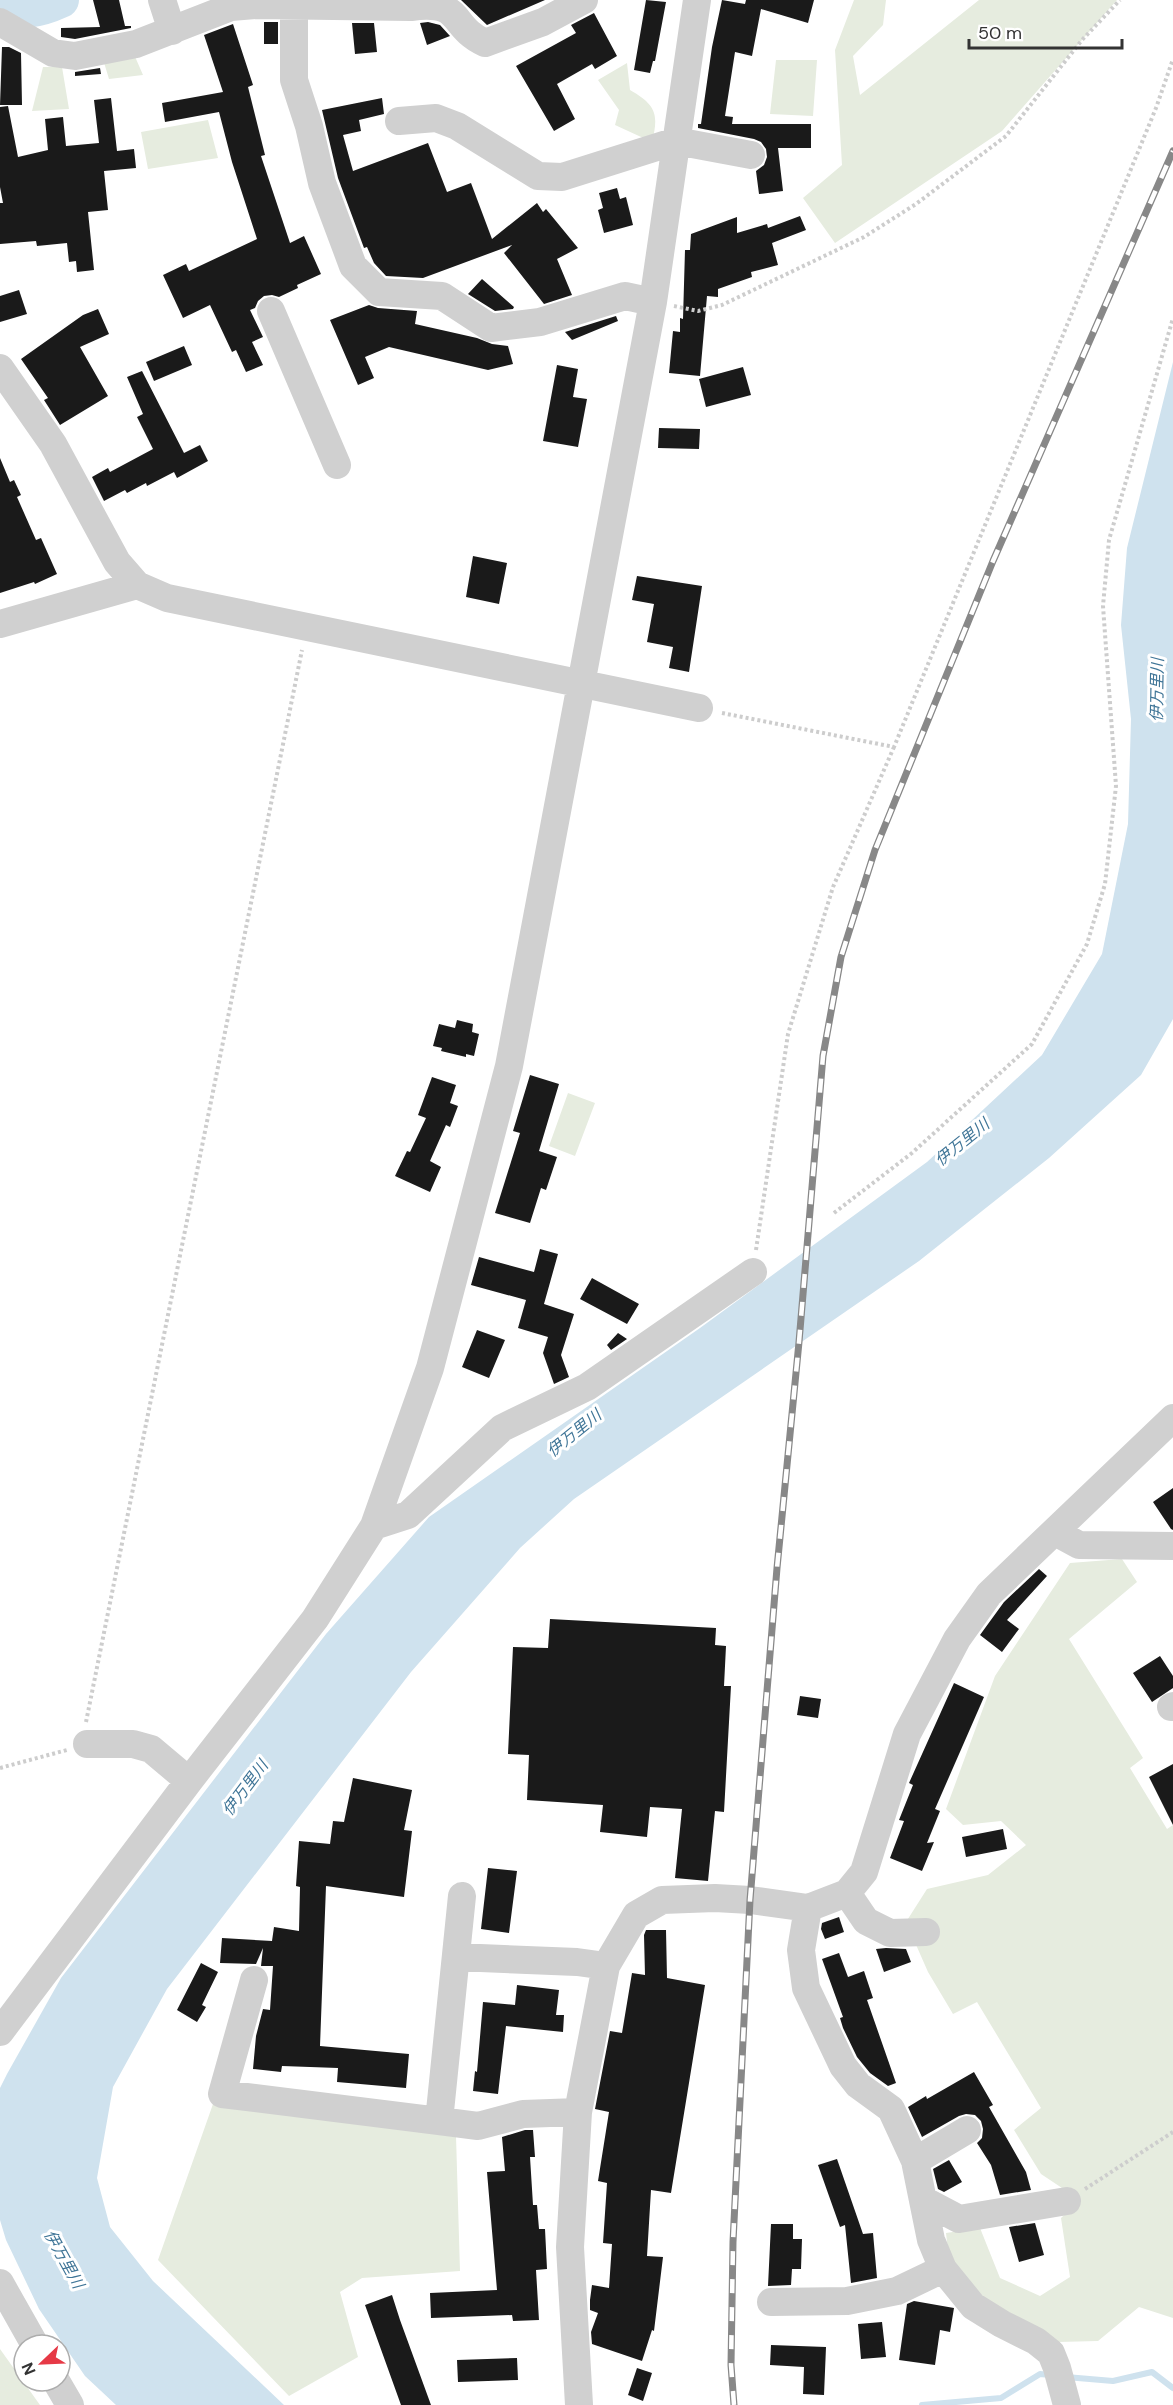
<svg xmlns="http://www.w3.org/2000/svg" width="1173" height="2405" viewBox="0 0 1173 2405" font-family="'DM Sans','Noto Sans JP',sans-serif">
  <rect width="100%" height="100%" fill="#fff"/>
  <path fill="#e6ecdf" d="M854,0H886L883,25L853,56L860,95L979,0H1117L1002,131L835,243L803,198L842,165L835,50Z
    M133,52L143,75L109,79L102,56Z
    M776,60H817L813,116L770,114Z
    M627,63L630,90C656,105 659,114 652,142L615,125L619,110L598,80Z
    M43,67H62L69,109L32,111Z
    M208,120L218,158L148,169L141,132Z
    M568,1093L595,1103L575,1156L549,1146Z
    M1122,1559L1137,1582L1069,1639L1143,1758L1130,1768L1167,1829L1173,1825V2318L1139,2307L1098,2341L1058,2342L982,2302L949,2260L946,2233L980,2228L1000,2278L1040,2296L1070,2277L1061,2218L1080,2200L1041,2174L1014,2130L1041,2108L977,2002L953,2014L928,1972L906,1922L927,1889L988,1875L1026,1845L1001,1821L963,1825L946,1809L995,1676L1070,1563Z
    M213,2104L456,2136L460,2271L362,2278L340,2292L358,2357L289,2396L158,2260Z
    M0,2349L40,2405H0Z"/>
  <path fill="#cfe2ee" d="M1173,362V1019L1141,1075L1049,1158L919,1261L574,1499L520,1548L411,1672L167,1989L113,2087L97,2178L110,2227L153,2281L284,2405H116L85,2376L39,2309L6,2240L0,2220V2088L7,2074L61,1978L326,1634L429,1517L700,1328L927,1162L1042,1055L1102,954L1128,824L1131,719L1121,625L1127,548Z"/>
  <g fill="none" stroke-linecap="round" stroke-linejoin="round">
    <path stroke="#cfe2ee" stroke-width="6" d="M1066,2377L1113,2381L1152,2372L1173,2388
      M922,2405L1001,2398L1040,2374L1050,2375"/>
    <path stroke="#cfe2ee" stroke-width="36" d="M0,5C25,12 37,11 61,0"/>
  </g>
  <path fill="#1a1a1a" d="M93,0H119L125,26H131V28L75,39L61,37V28L100,27Z
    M461,0H545L487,25Z
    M646,0L666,2L655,61H653L650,73L634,70Z
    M722,0L745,4L746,0H814L808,23L761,9L752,56L735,52L725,116L733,117L732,124H811V148H778L783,191L759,194L756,171L764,165L767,157L766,149L761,142L754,139L698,128V124H701L712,47Z
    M594,13L617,56L595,69L592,64L557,84L575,119L554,131L516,66L576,33L571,25Z
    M264,22H278V44H264Z
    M428,22L440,25L450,36L427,45L420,23Z
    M352,23H374L377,52L355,54Z
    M233,24L253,85L248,87L265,155L261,156L290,243L304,236L321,274L297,285L298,288L279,297L272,295L264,296L258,301L255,308L250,310L263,337L252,342L263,365L246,372L236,350L232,352L210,305L183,318L163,275L186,264L189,271L257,239L232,162L219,112L165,122L162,103L223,92L204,35Z
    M2,47H9L21,53L22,105H0Z
    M100,68L101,74L75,76V72Z
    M111,98L117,151L134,149L136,168L104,171L108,210L88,212L94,270L77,272L76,261L69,262L67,243L37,246L36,241L0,244V203H3L0,187V107L8,106L18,157L48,150L45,119L63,117L66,146L99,143L94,100Z
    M382,98L384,114L359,120L361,131L343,135L353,171L428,143L447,192L471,183L492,239L537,203L543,212L546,209L578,248L557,259L572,295L544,304L504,253L512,245L423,278L386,276L374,263L367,247L364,248L338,178L322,110Z
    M617,188L620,199L626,197L633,225L604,233L598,210L603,208L599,193Z
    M800,216L806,230L772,243L778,265L751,272L752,277L718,289V297L707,296L700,376L669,373L673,331L680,332V318L683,319L685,250H690L691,234L737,217V233L767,224L768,228Z
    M482,279L514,307L513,309L495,311L468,294Z
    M19,290L27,314L0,322V296Z
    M369,305L378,308L417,311L415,324L477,338L492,344L508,346L513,364L488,370L389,347L365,357L374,378L358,385L330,320Z
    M98,309L109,334L80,347L108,396L60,425L44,400L48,398L21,359L83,315Z
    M616,316L618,321L572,340L565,332Z
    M184,346L192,365L154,381L146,362Z
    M557,365L578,369L573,397L587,399L578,447L543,441Z
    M743,367L751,395L706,407L699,379Z
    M142,371L184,453L200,445L208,461L177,478L174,472L147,486L146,483L127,493L125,490L104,501L92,477L108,468L110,472L153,449L137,417L143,414L127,377Z
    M659,428L700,429L699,449L658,448Z
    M0,458L10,482L14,480L21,495L17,497L36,540L41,538L57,574L35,584L34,582L0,593Z
    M473,556L507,563L499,604L466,597Z
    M637,576L702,586L689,672L669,668L673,647L647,642L654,604L632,600Z
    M457,1020L473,1024L472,1032L479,1034L474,1056L466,1054V1057L441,1051L442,1048L433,1046L439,1024L455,1028Z
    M530,1075L559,1084L539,1151L557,1157L546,1190L541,1188L530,1223L495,1213L520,1133L513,1131Z
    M432,1077L456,1085L450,1103L458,1106L450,1127L446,1125L430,1161L441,1167L430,1192L395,1176L407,1151L410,1152L426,1118L418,1115Z
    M540,1249L558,1254L544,1304L574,1314L561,1355L569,1377L554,1384L543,1353L548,1337L518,1328L526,1300L471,1285L479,1257L534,1272Z
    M592,1278L639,1304L627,1324L580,1299Z
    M477,1330L505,1340L489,1378L462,1367Z
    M618,1333L627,1339L611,1350L607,1345Z
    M1173,1488V1530L1171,1529L1153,1502Z
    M1039,1569L1047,1576L1007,1620L1019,1629L1002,1652L980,1635L1004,1602Z
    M550,1619L716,1628L715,1645L726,1646L724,1686H731L724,1812L715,1811L708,1881L675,1878L682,1809L650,1807L647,1837L600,1832L603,1805L527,1800L529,1755L508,1754L513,1647L548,1648Z
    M1160,1656L1173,1676V1688L1152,1702L1133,1673Z
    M954,1683L984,1697L935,1809L940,1811L927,1843L934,1842L922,1871L890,1858L904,1821L899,1820L913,1785L909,1783Z
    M800,1696L821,1699L818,1718L797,1715Z
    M1173,1764V1825L1149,1777Z
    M353,1778L412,1790L404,1830L412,1831L404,1897L326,1886L320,2046L409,2054L406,2088L337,2082L338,2068L282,2066L281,2072L253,2069L256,2036L263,2009L270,2010L273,1966H261L263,1948L256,1964L220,1963L222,1938L272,1941L274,1927L299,1931L300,1887L296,1886L299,1841L330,1844L333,1821L344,1822Z
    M1003,1829L1007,1849L966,1857L962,1837Z
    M488,1868L517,1871L509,1933L481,1929Z
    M839,1917L844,1932L825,1939L821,1929L822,1923Z
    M646,1930H666L667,1978L705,1985L671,2193L651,2190L647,2256L663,2257L654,2331L652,2330L642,2361L592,2344L591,2332L598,2313L590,2310V2300L592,2285L609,2288L612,2244L603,2243L607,2183L598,2181L609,2112L595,2109L610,2031L622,2033L632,1973L645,1975L644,1935Z
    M886,1948L906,1949L911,1962L884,1972L876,1949Z
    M839,1953L848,1977L864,1971L873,1998L867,2000L896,2083L888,2086L870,2073L857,2057L843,2028L840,2018L843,2017L822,1959Z
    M201,1963L218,1972L202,2005L206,2007L197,2022L177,2010Z
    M517,1985L559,1990L556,2015H564L563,2032L506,2026L498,2094L473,2091L475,2071L477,2072L483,2002L515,2005Z
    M974,2072L993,2105L989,2107L1026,2172L1031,2190L1000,2195L991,2165L977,2143L982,2138L983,2129L981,2121L975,2115L966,2114L959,2116L922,2137L908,2107L926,2096L927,2099Z
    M525,2130H533L535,2157H530L533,2205H537L539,2229H545L547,2269L536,2270L539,2320L513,2321L512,2315L431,2318L430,2293L497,2290L487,2172L505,2171L502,2137Z
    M837,2159L863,2234L873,2233L877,2278L851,2283L845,2225L840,2227L818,2165Z
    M949,2160L962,2182L944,2192L938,2189L933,2169Z
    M1035,2223L1044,2255L1019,2262L1009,2227Z
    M771,2224H793V2239H802L801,2269H792L791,2285L768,2286Z
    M392,2295L400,2320L431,2405H401L365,2305Z
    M914,2301L954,2308L950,2332L940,2330L935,2365L899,2360L907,2304Z
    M882,2322L886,2357L861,2359L858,2324Z
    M771,2345L826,2347L824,2395L803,2394L804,2367L770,2365Z
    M517,2358L518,2380L458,2382L457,2360Z
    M637,2368L652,2373L643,2401L628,2395Z"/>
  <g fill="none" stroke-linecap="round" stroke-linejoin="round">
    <path stroke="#cdcdcd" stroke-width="4" stroke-dasharray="3 3" stroke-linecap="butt" d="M674,306L698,311L722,305L864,237L916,204L1006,136L1082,40L1120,0
      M722,713L894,747L1156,108L1173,59
      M834,1213L912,1153L1032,1044L1087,944L1105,884L1116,786L1103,606L1109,540L1173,318
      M756,1250L788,1034L833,887L894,747
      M86,1722L302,650
      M0,1768L67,1750
      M1085,2189L1173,2132"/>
    <path stroke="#d0d0d0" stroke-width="28" d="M162,0L172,31
      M294,7V80L309,126L322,183L353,266L379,292L442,296L491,328L540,322L625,296L653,302
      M0,22L53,53L75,56L136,44L231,7L256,5L411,7C465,0 448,26 485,43L543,22L584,0
      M399,121L436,118L457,126L538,176L562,177L676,141L751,155
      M271,311L337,465
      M0,368L53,444L117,562L137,585L167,598L699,708
      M0,624L137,585
      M374,1526L408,1515L502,1428L587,1387L753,1272
      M1055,1532L1079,1545L1173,1546
      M1171,1707L1173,1706
      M87,1744H133L151,1749L189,1781
      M847,1893L866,1921L890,1933L926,1932
      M808,1908L801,1950L806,1988L843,2066L858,2085L891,2109L915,2161L931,2240L943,2269L973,2306L1002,2324L1036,2341L1051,2353L1057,2368L1067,2405
      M456,1957L577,1962L606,1966
      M254,1980L222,2094L439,2121L462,1896
      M0,2032L189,1781L315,1619L374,1526L430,1368L509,1066L653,302L697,0
      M439,2121L478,2126L523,2114L578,2112
      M915,2161L967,2130
      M923,2200L959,2219L1067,2201
      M0,2283L35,2345
      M771,2302L847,2301L897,2291L943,2269
      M56,2381L70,2405
      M579,2405L570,2247L578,2112L606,1966L636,1915L662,1900L715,1898L750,1900L808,1908L847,1893L864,1872L907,1734L957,1639L989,1594L1173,1418"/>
    <defs>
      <path id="rail" d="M734,2405L731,2365L733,2242L750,1900L777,1568L799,1342L823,1056L841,957L875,850L993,561L1173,151"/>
    </defs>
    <use href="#rail" stroke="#888" stroke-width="7"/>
    <use href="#rail" stroke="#fff" stroke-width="4.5" stroke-dasharray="14" stroke-linecap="butt"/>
  </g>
  <g text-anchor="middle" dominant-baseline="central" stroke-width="6" stroke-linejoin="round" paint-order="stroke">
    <g font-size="16" font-style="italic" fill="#3f7597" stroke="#fff">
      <text transform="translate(1157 690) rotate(-89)">伊万里川</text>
      <text transform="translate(962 1142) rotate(-39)">伊万里川</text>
      <text transform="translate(574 1433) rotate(-39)">伊万里川</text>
      <text transform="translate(245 1788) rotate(-53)">伊万里川</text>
      <text transform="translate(64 2259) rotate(61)">伊万里川</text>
    </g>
  </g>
  <g transform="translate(42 2363) rotate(247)"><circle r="28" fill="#ffffff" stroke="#adadad" stroke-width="1.5"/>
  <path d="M0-4.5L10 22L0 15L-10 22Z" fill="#e63946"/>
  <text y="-9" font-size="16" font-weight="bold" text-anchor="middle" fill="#333333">N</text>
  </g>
  <path d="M969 39v9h153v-9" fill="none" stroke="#333333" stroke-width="3"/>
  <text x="978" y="39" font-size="18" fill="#333333" stroke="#ffffff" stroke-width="4.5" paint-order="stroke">50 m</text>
</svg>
